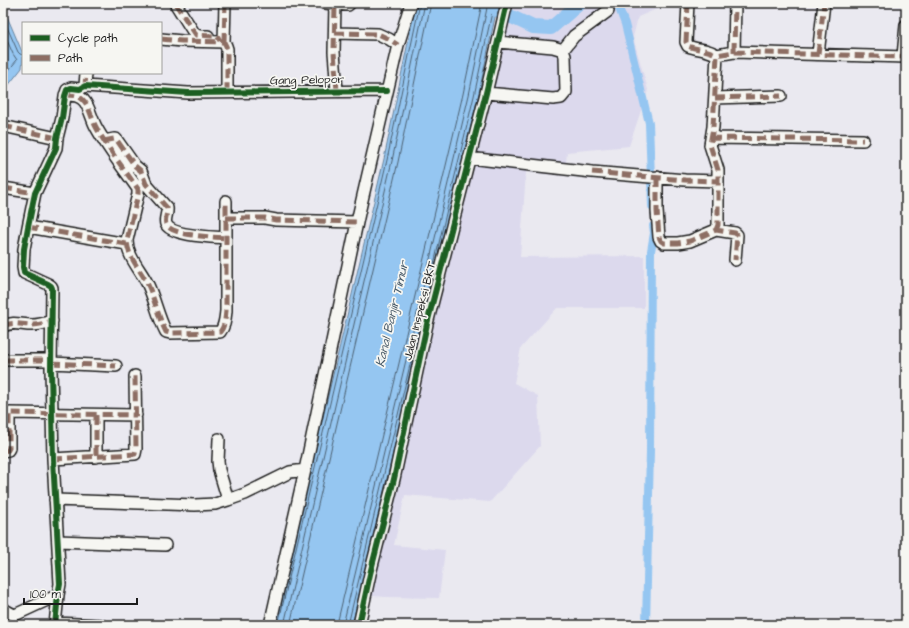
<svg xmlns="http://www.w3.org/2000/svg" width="909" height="628" viewBox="0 0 909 628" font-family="'Architects Daughter',sans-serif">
  <rect width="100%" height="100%" fill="#eae9f0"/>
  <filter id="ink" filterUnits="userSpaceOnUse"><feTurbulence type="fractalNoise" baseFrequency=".025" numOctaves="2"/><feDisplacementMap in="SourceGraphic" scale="8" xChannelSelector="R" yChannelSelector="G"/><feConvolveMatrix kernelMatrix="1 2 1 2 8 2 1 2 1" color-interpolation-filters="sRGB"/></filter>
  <g filter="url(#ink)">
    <path fill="#dcd9ed" d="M503,3H666V5L638,17L633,37L648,90L629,146L567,152L565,176L526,172L520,257L644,256V308H557L521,348L514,383L538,396L540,446L490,502L405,495L394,545L445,550L439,598L386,597L361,595L423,315Z"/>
    <path fill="#95c6f1" stroke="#65829c" d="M416,3H498L478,97L352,625H274L384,159Z
      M3,7L23,54L22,68L3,92Z"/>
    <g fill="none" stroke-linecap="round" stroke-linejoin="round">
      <path stroke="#4c6071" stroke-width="1" d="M3,18L18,52L20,54L23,55
        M3,31L13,54L17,60L3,77
        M278,625L387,160L420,3
        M284,625L392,161L425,3
        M290,625L398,162L431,3
        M337,625L338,620L463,94L482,3
        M343,625L469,95L488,3
        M348,625L474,96L494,3"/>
      <path stroke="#95c6f1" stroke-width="8" d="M617,3L625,24L649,123L652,206
        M646,625L650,451L651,251L654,233L653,226"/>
      <path stroke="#95c6f1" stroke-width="14" d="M492,3L497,10L533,27L551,28L580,3"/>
      <defs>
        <path id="minor" d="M175,3L194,33L198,36H208
          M324,3L335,4L334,52L337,91
          M688,3L686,42L688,46C698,50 708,49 717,55
          M335,4L348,5L350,3
          M335,33L378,34L389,39L398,45
          M161,39L182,41L224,42L226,46L227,49V92
          M224,42L225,3
          M498,42L553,47L563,50
          M734,52L735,3
          M818,54L824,3
          M903,56L906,25
          M85,86L86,73
          M486,93L553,99L561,98L566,92L565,56L563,50L574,36L608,11
          M65,95C73,95 80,95 85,102C90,109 92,120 96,127C108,149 124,169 138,189V194L127,240C127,257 141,270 148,285C155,300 158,317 166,332L170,333L220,332C225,326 225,319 226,311V201
          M715,98L781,96
          M3,126L57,138
          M711,138L863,140
          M104,141L114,139H116L135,166L141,171L146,184L167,208C168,213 164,219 166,224C171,236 214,237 226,238
          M469,158L592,172L685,180L718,181
          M657,177V211L659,237L661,241L664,243H678L690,241L716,230L735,233L737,235L735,260
          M3,188L35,193
          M226,218H265L276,220L357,222
          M28,227L127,244
          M716,230L718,225V170L710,145L713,127L717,55L734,52L906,57
          M3,326C14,321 21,325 32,325C39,325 45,323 52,321
          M3,360H51
          M51,363L116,366
          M96,415V457
          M219,439L218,461L219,470L228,500
          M3,451L8,450L9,448V413L136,415
          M53,459L135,454L136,449L135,376
          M55,500L195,505L215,504L228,500L245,494L290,472L305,470
          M58,541L165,545
          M3,609L14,615L17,614L58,595
          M55,623L101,625
          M55,625L58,595L60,584L53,459L51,369L52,288L51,286L48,284L24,273L23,267L24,249L28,227L35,193L56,148L57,138L62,118L65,96L67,90L71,88L80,89L85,86L188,93L387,91
          M270,625L305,470L359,213L398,45L411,3
          M359,625L370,574L394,479L427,324L486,93L507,3"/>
      </defs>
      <use href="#minor" stroke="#1c1c1c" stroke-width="14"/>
      <use href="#minor" stroke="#f6f6f2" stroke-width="11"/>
      <path stroke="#8d6e63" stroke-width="5" stroke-dasharray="10 5" stroke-linecap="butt" d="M175,3L196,35L214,36L218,37L220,41
        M324,3L335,4L334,52L337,91
        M688,3L686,42L688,46C698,50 708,49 717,55
        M335,4L348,5L350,3
        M335,33L378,34L389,39L398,45
        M161,39L182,41L224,42L226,46L227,49V92
        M224,42L225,3
        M734,52L735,3
        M818,54L824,3
        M903,56L906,25
        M83,88L85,86L86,73
        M65,95C73,95 80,95 85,102C90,109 92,120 96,127C108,149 124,169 138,189V194L127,240C127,257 141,270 148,285C155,300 158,317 166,332L170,333L220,332C225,326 225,319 226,311V201
        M715,98L781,96
        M3,126L57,138
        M711,138L863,140
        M104,141L114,139H116L135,166L141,171L146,184L167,208C168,213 164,219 166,224C171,236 214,237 226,238
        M592,172L685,180L718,181
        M657,177V211L659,237L661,241L664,243H678L690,241L716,230L735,233L737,235L735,260
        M3,188L35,193
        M226,218H265L276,220L357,222
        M28,227L127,244
        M716,230L718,225V170L710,145L713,127L717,55L734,52L906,57
        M3,326C14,321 21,325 32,325C39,325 45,323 52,321
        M3,360H51
        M51,363L116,366
        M96,415V457
        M3,451L8,450L9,448V413L136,415
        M53,459L135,454L136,449L135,376"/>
      <defs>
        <path id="cycleway" d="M55,625L58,595L60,584L53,459L51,369L52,288L51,286L48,284L24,273L23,267L24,249L28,227L35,193L56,148L57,138L62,118L65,96L67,90L71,88L80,89L85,86L188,93L387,91
          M359,625L370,574L394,479L427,324L486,93L507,3"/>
      </defs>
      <use href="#cycleway" stroke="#f6f6f2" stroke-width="8"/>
      <use href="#cycleway" stroke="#1b5e20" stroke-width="6"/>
    </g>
  </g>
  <g text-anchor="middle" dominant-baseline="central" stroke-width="3.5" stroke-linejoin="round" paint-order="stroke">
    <g font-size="12" fill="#1c1c1c" stroke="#f6f6f2">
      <text transform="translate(307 80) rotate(-1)">Gang Pelopor</text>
      <text transform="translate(420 311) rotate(-76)">Jalan Inspeksi BKT</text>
    </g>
    <g font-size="13" font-style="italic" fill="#465867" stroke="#f6f6f2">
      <text transform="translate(392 314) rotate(-77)">Kanal Banjir Timur</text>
    </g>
  </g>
  <rect width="909" height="628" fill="none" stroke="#f6f6f2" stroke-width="16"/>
  <rect x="8" y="8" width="893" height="612" fill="none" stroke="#1c1c1c" stroke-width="1.5" filter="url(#ink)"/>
  <rect x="22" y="22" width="140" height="52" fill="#f6f6f2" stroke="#9f9f9c"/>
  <rect x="30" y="35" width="20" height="6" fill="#1b5e20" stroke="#9f9f9c"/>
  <text x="58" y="42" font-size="12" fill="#1c1c1c">Cycle path</text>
  <rect x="30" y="55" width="20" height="6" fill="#8d6e63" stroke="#9f9f9c"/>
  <text x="58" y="62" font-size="12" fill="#1c1c1c">Path</text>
  <path d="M24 598v6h113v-6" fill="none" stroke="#1c1c1c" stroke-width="2"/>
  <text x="30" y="598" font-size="12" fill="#1c1c1c" stroke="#f6f6f2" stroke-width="3" paint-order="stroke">100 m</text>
</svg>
